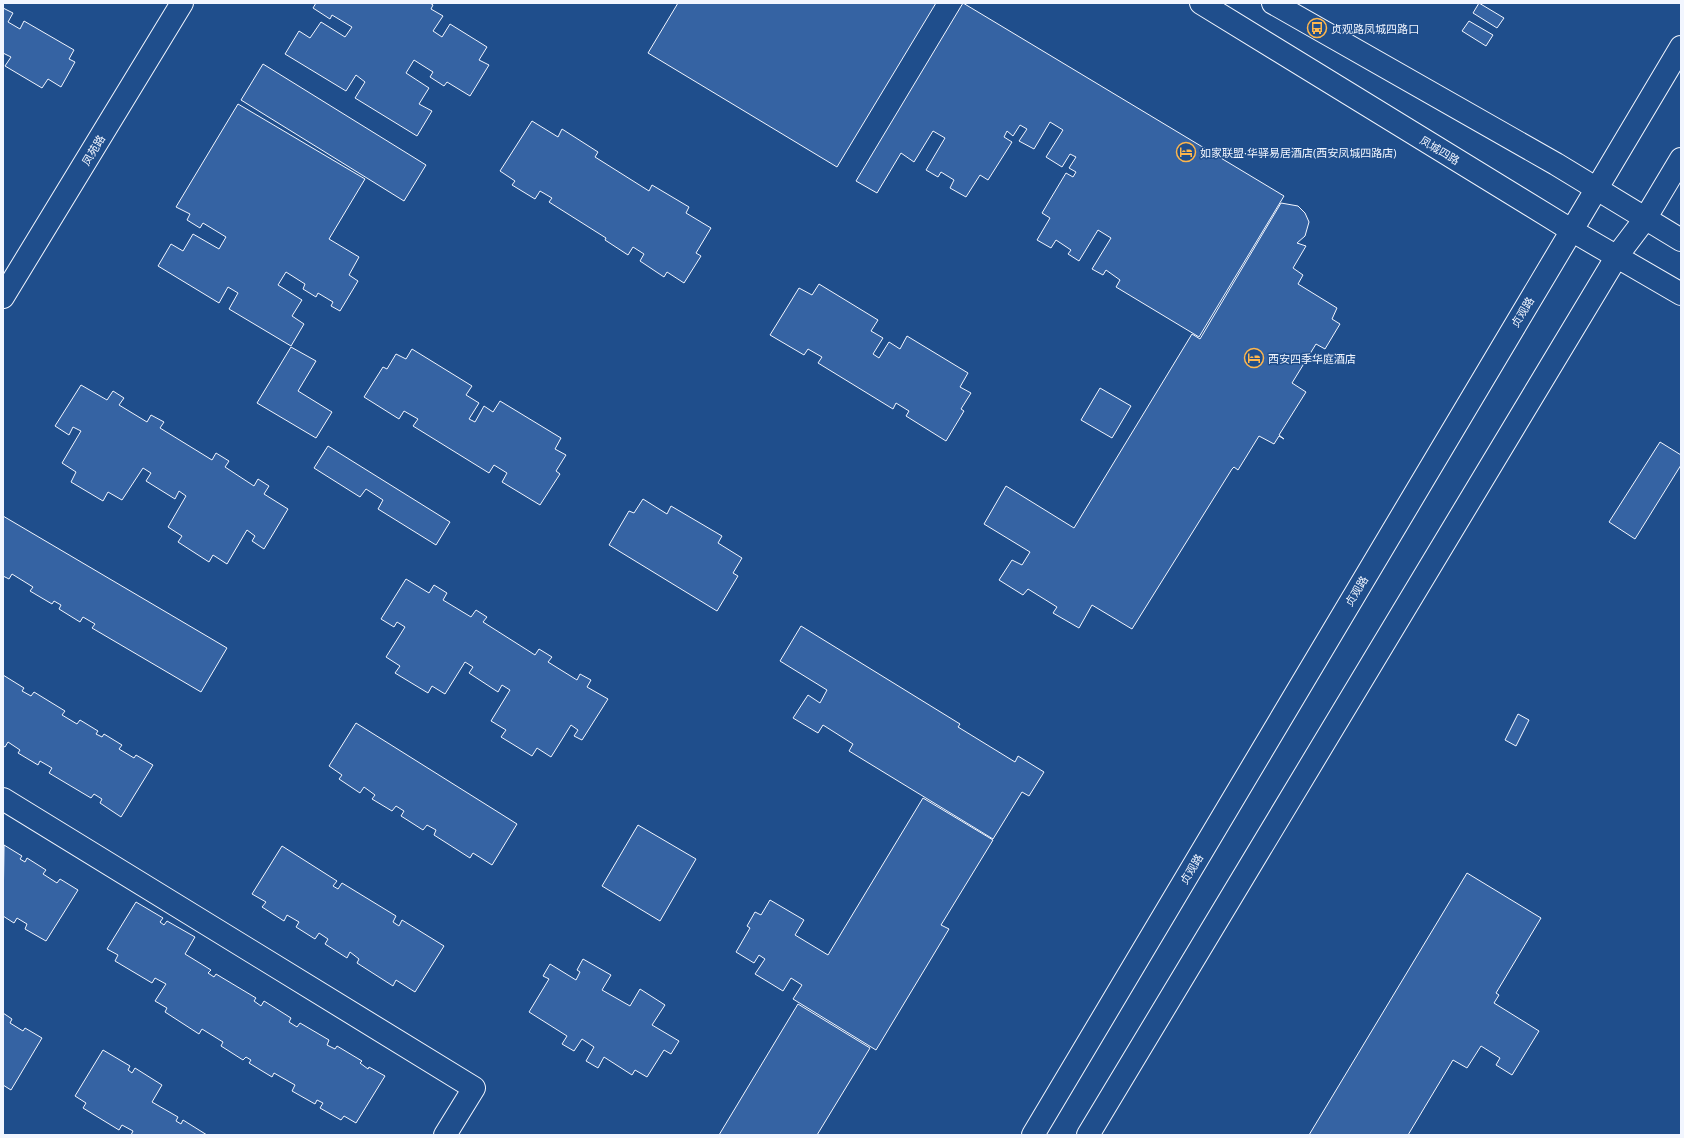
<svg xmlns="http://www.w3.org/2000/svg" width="1684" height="1138" viewBox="0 0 1684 1138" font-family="'Open Sans','Noto Sans SC',sans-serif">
  <rect width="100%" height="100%" fill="#1f4e8c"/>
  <path fill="#3563a3" stroke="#f2f6ff" d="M316,3H430L433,5L431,9L443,16L433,31L442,37L450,24L487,47L479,60L489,65L470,96L447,82L444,86L430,77L433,72L414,60L406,73L429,88L419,104L432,111L417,136L355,98L365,82L356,75L346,91L285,54L299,31L310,38L321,22L345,37L352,27L332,15L330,19L313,8Z
    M678,3H936L837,167L648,53Z
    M963,3L1284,196L1199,337L1116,287L1120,280L1106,270L1103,275L1092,269L1111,238L1098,230L1079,261L1068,254L1071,250L1056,240L1051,248L1037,240L1050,218L1042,213L1066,173L1073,177L1076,172L1069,168L1076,157L1070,154L1062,167L1046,157L1063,130L1050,122L1034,149L1019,141L1027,129L1020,125L1013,136L1007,131L1004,137L1012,142L988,180L980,175L966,197L950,188L954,180L941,172L938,177L926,170L945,138L933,131L914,162L901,153L877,193L856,181Z
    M1479,3L1504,18L1497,28L1473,13Z
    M3,8L13,13L8,22L20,29L24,21L74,50L69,59L75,62L61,87L48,79L42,88L5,66L11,57L3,53Z
    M1469,21L1493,35L1486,46L1462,31Z
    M263,64L426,165L404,201L241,100Z
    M238,104L365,179L329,239L359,257L349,275L358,281L340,311L331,306L333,302L318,293L316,297L303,289L305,284L286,272L278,285L302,300L292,316L304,324L291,346L229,309L238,293L228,287L219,303L158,266L171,244L183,251L193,234L219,249L226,237L203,223L200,228L187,220L190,214L176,207Z
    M532,121L558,137L562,129L598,152L595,157L649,191L652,185L689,207L686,213L711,228L696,253L701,256L684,283L667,272L664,277L640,261L644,254L633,247L628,255L605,240L606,238L549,202L552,198L540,191L535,199L512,185L515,181L500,171Z
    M1281,203L1298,206L1305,213L1309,222L1305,236L1297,243L1306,246L1293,268L1303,275L1298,284L1337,308L1332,319L1340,324L1325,349L1316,344L1292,383L1306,392L1279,435L1284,439L1279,436L1274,444L1259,436L1238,470L1234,467L1232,469L1132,629L1092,605L1079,628L1053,613L1057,607L1028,589L1023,595L999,580L1012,560L1022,565L1030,552L984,524L1006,486L1074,528L1192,334L1200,339Z
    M819,284L878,320L871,331L883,338L873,354L879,358L889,342L900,349L907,336L968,373L960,387L971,393L961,409L964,411L946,441L906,416L909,411L896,403L893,409L818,363L822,357L808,349L804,355L770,335L799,288L812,295Z
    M291,347L316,361L298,391L332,412L316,438L257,403Z
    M412,349L472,386L466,395L479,403L469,419L475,422L484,406L493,412L500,401L561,438L555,449L566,455L556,471L560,474L540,505L502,482L507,473L494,465L489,473L413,426L418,419L404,411L399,419L364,397L383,367L387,369L396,354L406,359Z
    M81,385L107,400L113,391L124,398L119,405L147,422L151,415L164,422L160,428L212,460L216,453L229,461L225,467L254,486L258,479L269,486L264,494L288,509L264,549L252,541L255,536L247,530L227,564L213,555L209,562L178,542L182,536L168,527L186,496L179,491L175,499L146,481L151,473L143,468L122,500L108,492L103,501L71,482L76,472L62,463L81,431L73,427L69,435L55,426Z
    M1100,388L1131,406L1112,438L1081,420Z
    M1660,442L1681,455V465L1635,539L1609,522Z
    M328,446L450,522L436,545L378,509L383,500L366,489L360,497L314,468Z
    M643,499L667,514L671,506L722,536L718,543L742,558L733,573L738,576L717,611L609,545L629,511L634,513Z
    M3,516L227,648L201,692L92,628L95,624L83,617L80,622L59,609L61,605L54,601L52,604L30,591L33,587L12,574L9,579L3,576Z
    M406,579L429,593L434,585L447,593L443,600L471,617L476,610L487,617L483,622L535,655L539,649L552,657L548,662L577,680L580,674L591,680L587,687L608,699L582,740L574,736L578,730L571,725L551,757L537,748L532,756L501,737L506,730L491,721L510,690L502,685L498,692L469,673L473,667L465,662L445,694L432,686L428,693L395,673L400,666L386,657L405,627L397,622L394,627L381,619Z
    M801,626L960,724L958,727L1015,762L1018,756L1044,772L1029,796L1022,792L993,839L849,751L853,744L823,725L818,733L793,718L808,695L820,703L827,690L780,661Z
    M3,675L24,688L22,691L31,696L34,692L65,711L62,715L77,724L80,720L98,731L96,734L102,737L104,734L122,745L119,749L134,758L136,755L153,765L121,817L100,803L102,799L94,794L91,798L49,773L52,768L40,761L38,765L18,753L20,750L8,742L5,747L3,746Z
    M1518,714L1529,720L1516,746L1505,740Z
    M356,723L517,824L492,865L473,853L470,858L434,835L436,830L427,825L423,830L401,816L404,811L396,806L392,811L372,799L375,795L364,787L360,793L339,779L342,775L329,766Z
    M923,798L993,840L941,925L949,929L876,1050L793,999L802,985L791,978L783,991L755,974L765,959L759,955L754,963L736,952L750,928L747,926L755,912L761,915L770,900L804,920L795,935L828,955Z
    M638,825L696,859L660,921L602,886Z
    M4,845L22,856L20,859L25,862L27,858L46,870L43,874L57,883L60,879L78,890L46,941L25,929L27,924L17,918L14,923L3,916Z
    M282,846L337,881L333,886L338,889L342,883L396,916L393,922L399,926L402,920L444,946L415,992L396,980L393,986L357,963L359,959L350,952L347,958L325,944L328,939L319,933L315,939L296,927L299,922L287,915L284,921L262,907L266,902L252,894Z
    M1467,873L1541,918L1496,993L1499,995L1494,1003L1539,1031L1512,1075L1496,1065L1500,1058L1481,1046L1467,1068L1453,1060L1408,1135H1309Z
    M136,902L163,918L160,922L164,925L167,921L195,937L185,954L211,970L208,973L214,977L216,974L256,998L254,1001L261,1006L264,1001L291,1018L289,1022L297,1027L300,1023L329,1040L327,1045L335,1049L337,1046L362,1061L360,1063L368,1069L369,1067L385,1076L356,1123L344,1116L341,1120L320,1108L323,1103L317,1100L315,1104L292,1091L295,1085L274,1073L272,1077L249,1063L251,1060L246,1057L243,1060L221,1046L223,1042L202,1029L199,1034L165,1012L167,1008L155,1001L166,984L155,978L152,983L115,961L118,955L107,949Z
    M583,959L611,975L602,990L630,1006L640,989L665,1005L652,1025L679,1041L671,1054L664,1050L647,1077L635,1070L632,1075L604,1057L598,1068L586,1061L594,1047L582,1039L574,1051L562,1044L567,1036L529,1012L549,979L543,976L550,964L576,980L580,972L577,970Z
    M798,1004L870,1048L817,1135H719Z
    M3,1013L12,1019L10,1023L23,1031L25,1028L42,1038L11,1090L3,1085Z
    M103,1050L130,1066L128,1070L132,1073L135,1068L162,1085L152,1102L178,1117L176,1121L181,1124L183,1120L207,1135H131L133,1131L122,1125L119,1130L83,1108L86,1103L75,1096Z"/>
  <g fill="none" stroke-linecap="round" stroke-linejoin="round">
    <defs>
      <path id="street" d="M3,799L474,1088L445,1135"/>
      <path id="secondary" d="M1201,3L1571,230L1681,294
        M1273,3L1556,164L1681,240
        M3,297L182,3
        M1033,1135L1681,47
        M1088,1135L1617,256L1645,219L1681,159"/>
    </defs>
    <use href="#street" stroke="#f2f6ff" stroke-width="24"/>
    <use href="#secondary" stroke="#f2f6ff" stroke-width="24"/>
    <use href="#street" stroke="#1f4e8c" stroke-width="22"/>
    <use href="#secondary" stroke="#1f4e8c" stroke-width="22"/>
  </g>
  <defs>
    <symbol id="bus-ring" viewBox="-11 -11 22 22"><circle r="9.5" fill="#1f4e8c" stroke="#ffb74d" stroke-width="1.5"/><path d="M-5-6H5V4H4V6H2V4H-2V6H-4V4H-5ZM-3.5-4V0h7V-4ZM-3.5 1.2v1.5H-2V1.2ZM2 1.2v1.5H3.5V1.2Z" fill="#ffb74d"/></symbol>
    <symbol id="hotel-ring" viewBox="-11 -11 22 22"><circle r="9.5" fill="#1f4e8c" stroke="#ffb74d" stroke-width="1.5"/><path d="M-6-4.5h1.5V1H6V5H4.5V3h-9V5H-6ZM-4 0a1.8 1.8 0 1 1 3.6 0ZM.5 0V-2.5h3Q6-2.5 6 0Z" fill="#ffb74d"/></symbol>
  </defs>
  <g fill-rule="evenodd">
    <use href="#bus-ring" x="1306" y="17" width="22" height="22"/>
    <use href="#hotel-ring" x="1175" y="141" width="22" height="22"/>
    <use href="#hotel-ring" x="1243" y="347" width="22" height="22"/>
  </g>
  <g text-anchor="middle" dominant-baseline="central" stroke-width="3" stroke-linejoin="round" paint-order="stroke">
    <g font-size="11" fill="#f2f6ff" stroke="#1f4e8c" text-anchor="start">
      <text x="1331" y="28">贞观路凤城四路口</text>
      <text x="1200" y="152">如家联盟·华驿易居酒店(西安凤城四路店)</text>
      <text x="1268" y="358">西安四季华庭酒店</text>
    </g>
    <g font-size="11" fill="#f2f6ff" stroke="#1f4e8c">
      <text transform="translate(93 150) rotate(-59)">凤苑路</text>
      <text transform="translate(1440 150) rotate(31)">凤城四路</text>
      <text transform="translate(1522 312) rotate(-59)">贞观路</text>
      <text transform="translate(1356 591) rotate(-59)">贞观路</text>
      <text transform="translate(1191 869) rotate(-59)">贞观路</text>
    </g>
  </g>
  <rect width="1684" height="1138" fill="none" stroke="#f2f6ff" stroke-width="8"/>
</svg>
